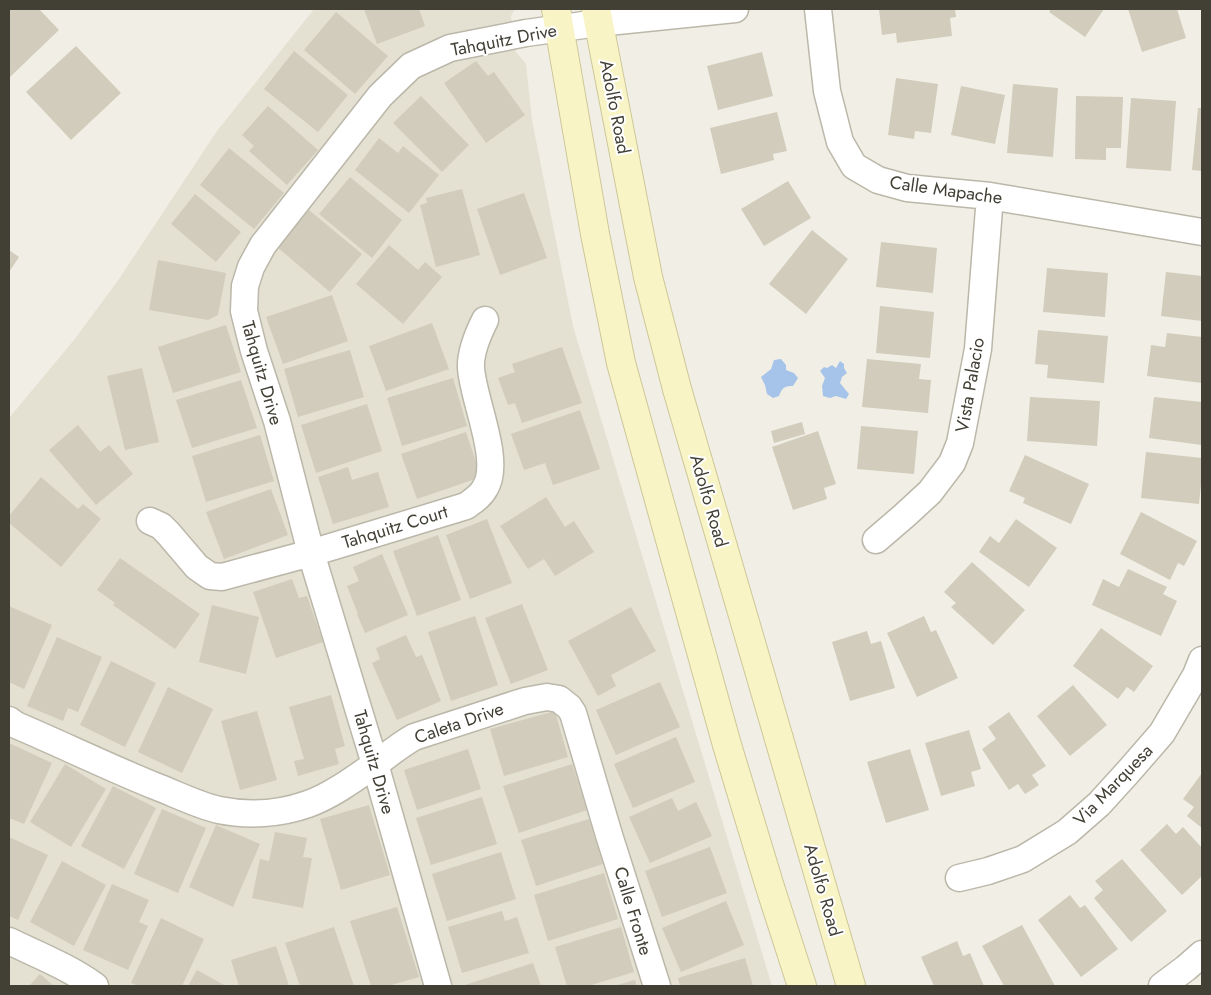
<svg xmlns="http://www.w3.org/2000/svg" width="1211" height="995" font-family="Jost,sans-serif">
  <rect width="100%" height="100%" fill="#f1efe5"/>
  <path fill="#e4e1d3" d="M314,9H515L511,16L516,52L526,64L532,120L573,326L772,986H9V418L74,340L119,279L217,131Z"/>
  <path fill="#a6c4e9" d="M781,359L786,365V370L794,373L798,378L793,386C784,386 782,388 779,396L773,398L767,394L765,385L761,377L771,369L774,360Z
    M840,361L844,364V368L847,373L842,377L840,383L849,394L846,399L836,396L830,398L823,396L822,386L825,378L820,371L824,367L827,368L832,365L836,368Z"/>
  <path fill="#d1ccbb" d="M9,9H39L59,30L10,77L9,76Z
    M364,9H419L425,26L377,44Z
    M879,9H955L956,17L950,18L952,36L897,43L896,33L882,35Z
    M1051,9H1104L1085,37L1049,12Z
    M1128,9H1177L1186,38L1142,52Z
    M336,12L388,56L355,94L304,50Z
    M76,46L121,93L71,140L26,92Z
    M294,51L348,95L318,132L264,89Z
    M762,52L773,96L718,110L707,66Z
    M476,61L488,76L494,72L525,115L486,143L444,83Z
    M896,78L938,84L931,133L915,131L914,139L888,135Z
    M1013,84L1058,88L1053,157L1007,153Z
    M961,86L1005,95L995,144L951,135Z
    M421,96L469,145L442,172L393,123Z
    M1076,96L1123,97L1121,148H1106V160L1075,159Z
    M1131,98L1176,101L1171,171L1126,168Z
    M268,106L318,150L287,185L249,151L254,146L242,135Z
    M1198,108H1202V171L1192,170Z
    M777,112L787,151L773,154L774,160L721,174L710,128Z
    M379,138L398,153L403,146L439,175L409,213L355,170Z
    M229,148L284,193L254,229L200,185Z
    M350,177L402,220L372,258L319,214Z
    M788,181L811,218L764,246L741,209Z
    M462,189L480,255L436,267L420,205L427,203L426,198Z
    M524,193L547,258L500,275L477,209Z
    M195,194L241,232L216,262L171,224Z
    M309,210L362,254L330,292L277,247Z
    M812,230L848,259L806,314L769,284Z
    M881,242L937,248L933,293L876,287Z
    M389,245L418,270L425,262L442,277L403,324L356,284Z
    M9,250L19,257L9,272Z
    M158,260L226,273L218,315L208,320L149,310Z
    M1047,268L1108,273L1105,317L1043,312Z
    M1166,272L1202,276V321L1161,316Z
    M332,295L348,341L283,364L266,317Z
    M880,306L934,312L930,358L876,353Z
    M432,323L449,369L386,391L369,346Z
    M226,325L241,372L173,393L158,347Z
    M1038,330L1108,336L1104,383L1047,378L1048,365L1035,364Z
    M1167,333L1202,337V383L1147,376L1151,345L1165,347Z
    M562,347L582,403L522,423L515,403L508,405L498,378L515,372L512,364Z
    M350,350L364,397L298,417L284,369Z
    M867,359L921,364L919,379L931,380L928,413L862,407Z
    M142,368L159,442L125,450L107,376Z
    M453,378L467,426L402,446L387,398Z
    M241,380L257,428L192,448L176,400Z
    M1030,397L1100,401L1097,446L1027,441Z
    M1154,397L1202,402V445L1149,438Z
    M367,404L382,451L316,473L301,425Z
    M580,410L600,469L553,485L545,463L524,470L511,434Z
    M802,422L805,434L774,443L771,431Z
    M78,425L100,452L109,445L133,474L96,505L49,450Z
    M861,426L918,431L914,474L857,469Z
    M818,431L836,484L824,488L827,499L793,510L772,447Z
    M466,432L481,477L417,499L401,454Z
    M260,435L274,481L206,502L192,456Z
    M1146,452L1202,458V475L1199,504L1141,498Z
    M1025,455L1089,484L1071,524L1023,503L1025,498L1009,491Z
    M348,467L352,480L378,472L389,507L333,524L318,477Z
    M41,477L78,509L83,504L101,519L61,567L9,523V516Z
    M271,489L288,535L224,559L206,512Z
    M546,497L565,527L574,521L594,552L555,576L544,559L528,569L500,526Z
    M1141,512L1197,541L1184,566L1178,563L1170,580L1120,554Z
    M487,519L512,583L470,599L446,535Z
    M1016,519L1057,548L1029,587L979,552L990,536L999,543Z
    M438,535L461,600L417,616L393,551Z
    M382,554L408,615L365,633L357,614H358L347,586L359,581L353,567Z
    M120,558L200,614L175,649L113,605L115,603L97,590Z
    M972,562L1025,610L993,645L951,607L956,603L944,592Z
    M1128,569L1167,587L1163,594L1177,601L1161,636L1092,605L1103,579L1119,587Z
    M292,579L299,598L307,596L323,642L276,658L253,592Z
    M522,604L548,670L511,684L485,618Z
    M212,605L259,617L246,674L199,662Z
    M9,606L52,625L24,689L9,682Z
    M631,607L656,651L611,675L616,686L598,696L568,641Z
    M475,616L498,685L451,701L428,632Z
    M924,616L931,632L936,630L958,678L917,697L887,633Z
    M1101,628L1153,666L1134,692L1127,687L1118,699L1073,666Z
    M867,631L871,644L881,641L895,688L850,701L832,642Z
    M406,635L416,657L422,655L441,701L397,720L372,663L380,659L376,648Z
    M57,637L102,657L78,712L68,708L63,721L27,706Z
    M111,661L156,683L125,747L80,725Z
    M660,682L680,727L616,755L596,710Z
    M1073,685L1107,725L1070,756L1037,716Z
    M168,687L213,709L182,773L138,752Z
    M331,695L345,746L335,749L339,764L298,776L294,761L304,759L289,707Z
    M257,711L277,780L240,790L221,721Z
    M555,711L568,757L504,776L490,729Z
    M1009,712L1046,766L1032,775L1039,785L1025,794L1018,784L1009,790L982,749L996,739L988,727Z
    M969,730L981,769L971,772L975,786L941,796L925,743Z
    M676,737L695,782L633,808L614,764Z
    M9,743L52,763L24,824L9,818Z
    M468,749L481,789L417,810L404,770Z
    M910,749L929,810L886,823L867,762Z
    M65,764L106,789L71,847L30,822Z
    M572,764L587,810L519,833L503,786Z
    M1202,773V828L1187,816L1194,807L1183,799Z
    M113,786L156,808L124,869L81,846Z
    M482,797L497,844L431,865L416,818Z
    M672,798L678,811L696,802L712,836L650,863L629,817Z
    M369,805L390,875L341,890L320,819Z
    M162,809L206,828L178,893L134,874Z
    M589,819L603,864L536,886L521,840Z
    M1167,824L1176,834L1183,827L1202,848V876L1182,895L1140,850Z
    M216,825L260,844L233,907L189,887Z
    M275,832L307,838L303,857L312,858L303,908L252,898L260,859L269,861Z
    M9,837L48,855L18,920L9,916Z
    M710,847L727,893L662,917L645,871Z
    M501,852L516,899L447,921L432,874Z
    M1122,859L1167,911L1131,942L1094,898L1103,890L1095,881Z
    M62,861L106,885L74,946L30,922Z
    M604,873L618,919L548,941L534,895Z
    M112,884L149,900L139,922L148,926L128,970L83,950Z
    M1070,895L1080,908L1085,905L1118,949L1081,977L1038,920Z
    M726,901L744,945L681,972L662,928Z
    M397,907L419,977L388,986H371L350,921Z
    M502,911L505,921L517,917L529,953L462,973L448,927Z
    M161,918L204,939L182,986H139L131,983Z
    M1022,925L1055,986H1004L982,946Z
    M334,927L354,986H300L285,943Z
    M621,927L634,972L588,986H567L555,947Z
    M957,941L963,956L970,953L984,986H934L921,957Z
    M276,946L289,986H239L231,960Z
    M745,958L753,986H680L678,978Z
    M533,963L541,986H462Z
    M197,970L226,986H188Z
    M40,974L54,986H29Z
    M635,980L637,986H614Z"/>
  <g fill="none" stroke-linecap="round" stroke-linejoin="round">
    <g stroke="#bbb7a9" stroke-width="29">
      <path id="street" d="M818,9L827,91L840,142L854,166L878,180L907,188L990,196L1202,232
        M150,521L161,526L168,533L197,567L210,576L222,577L311,553L466,506C473,501 481,496 485,488C502,461 473,400 471,368C470,352 478,334 485,320
        M876,540L904,516L930,492L952,463L960,443L978,349L990,196
        M9,720L16,725C63,745 108,767 155,786C176,794 197,805 219,810C248,816 280,814 308,804C331,796 357,777 377,763C389,754 400,745 414,737L525,701L547,697L559,699L569,707L573,713L609,835L657,986
        M959,878L988,871L1023,859L1067,832L1099,804L1129,771L1162,733L1196,675L1202,660
        M9,941C38,955 69,967 95,986
        M438,986L375,764L311,553L277,421L254,351L244,311L245,286L251,267L263,245L380,96L411,66L450,48L526,33L598,23L735,9
        M1162,986L1186,968L1202,954"/>
    </g>
    <g stroke="#cdc698" stroke-width="30">
      <path id="secondary" d="M556,9L595,234L621,363L727,745L770,887L802,986
        M596,9L648,277L677,389L851,986"/>
    </g>
    <use href="#street" stroke="#fff" stroke-width="26"/>
    <use href="#secondary" stroke="#f9f4c6" stroke-width="28"/>
  </g>
  <g text-anchor="middle" dominant-baseline="central" stroke-width="4" stroke-linejoin="round" paint-order="stroke">
    <g font-size="18" fill="#423f35" stroke="#fff">
      <text transform="translate(504 40) rotate(-11)">Tahquitz Drive</text>
      <text transform="translate(615 107) rotate(79)">Adolfo Road</text>
      <text transform="translate(946 190) rotate(8)">Calle Mapache</text>
      <text transform="translate(262 373) rotate(74)">Tahquitz Drive</text>
      <text transform="translate(970 385) rotate(-80)">Vista Palacio</text>
      <text transform="translate(709 501) rotate(74)">Adolfo Road</text>
      <text transform="translate(395 527) rotate(-17)">Tahquitz Court</text>
      <text transform="translate(459 723) rotate(-19)">Caleta Drive</text>
      <text transform="translate(374 762) rotate(74)">Tahquitz Drive</text>
      <text transform="translate(1113 785) rotate(-46)">Via Marquesa</text>
      <text transform="translate(823 890) rotate(74)">Adolfo Road</text>
      <text transform="translate(633 911) rotate(73)">Calle Fronte</text>
    </g>
  </g>
  <rect width="1211" height="995" fill="none" stroke="#423f35" stroke-width="20"/>
</svg>
